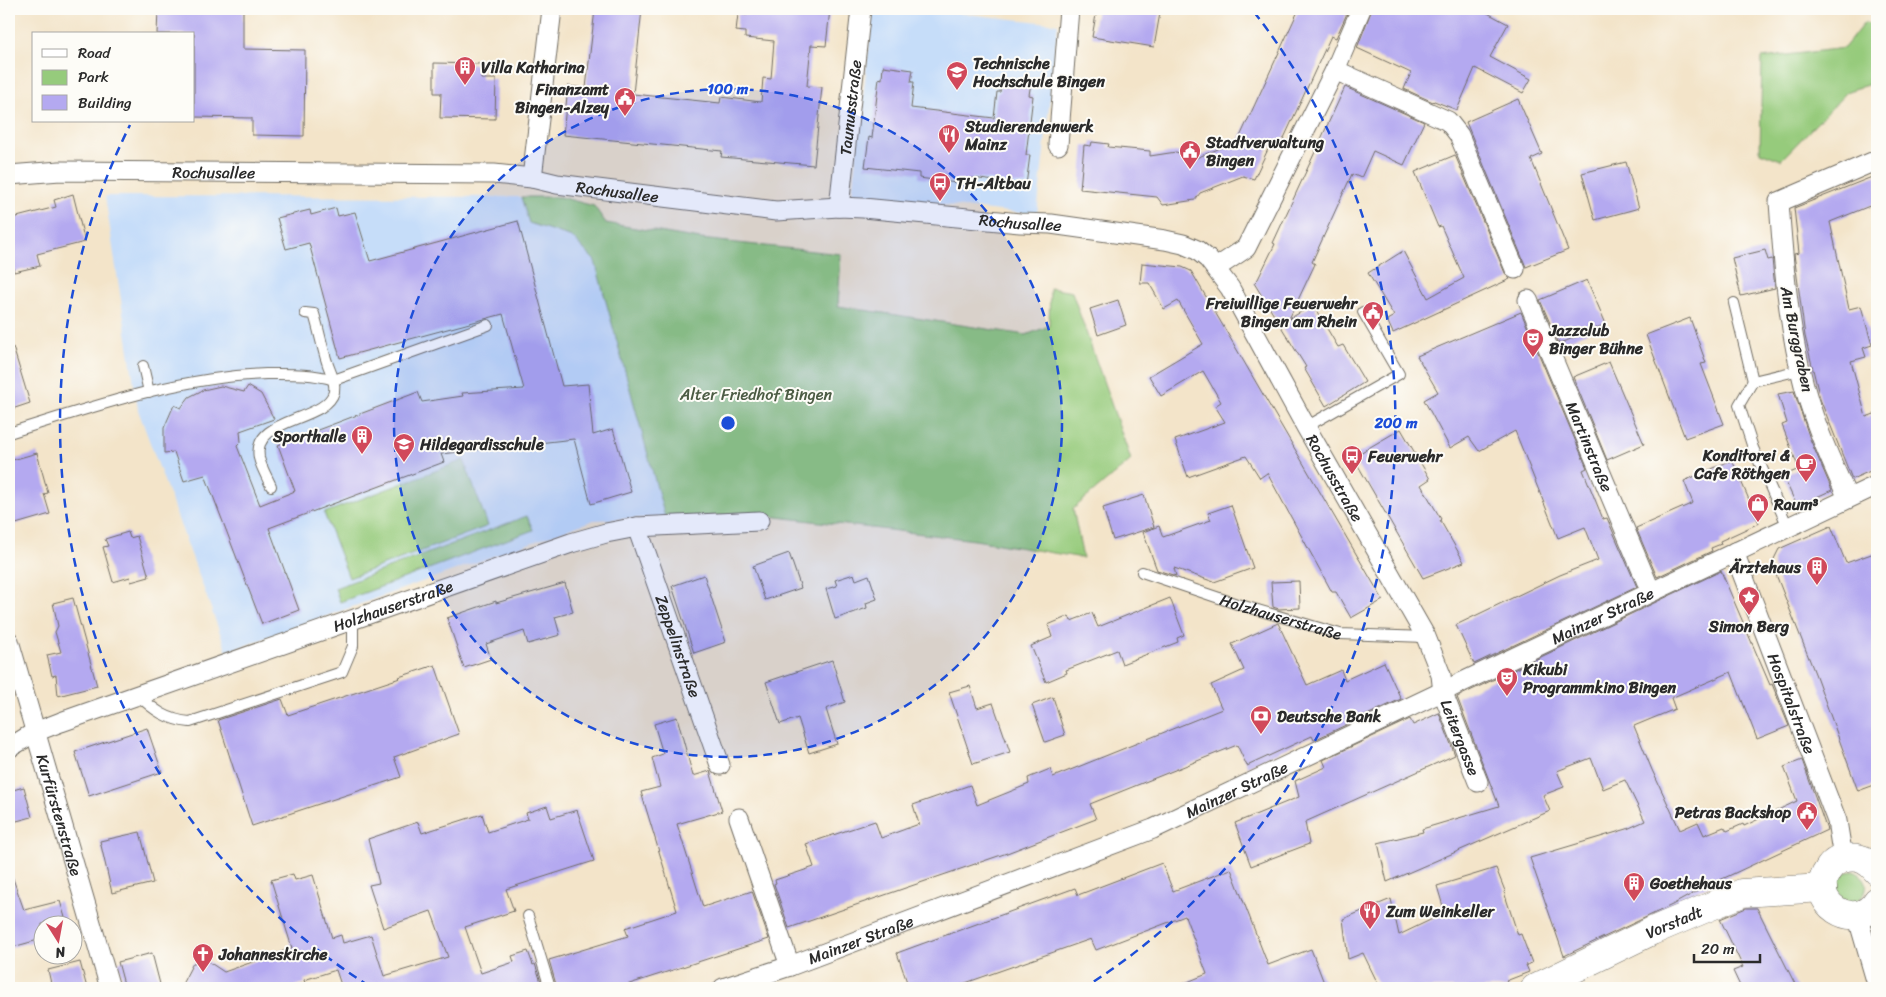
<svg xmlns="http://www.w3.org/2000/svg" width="1886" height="997" font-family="Sriracha,sans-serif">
  <rect width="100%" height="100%" fill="#fdfcf7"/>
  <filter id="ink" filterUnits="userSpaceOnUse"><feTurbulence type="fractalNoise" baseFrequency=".02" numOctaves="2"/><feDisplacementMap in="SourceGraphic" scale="10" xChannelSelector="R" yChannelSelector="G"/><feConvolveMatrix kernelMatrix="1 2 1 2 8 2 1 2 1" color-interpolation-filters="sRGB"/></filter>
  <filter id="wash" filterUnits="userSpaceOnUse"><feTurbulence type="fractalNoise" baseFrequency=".0096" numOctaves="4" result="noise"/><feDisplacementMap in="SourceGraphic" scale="20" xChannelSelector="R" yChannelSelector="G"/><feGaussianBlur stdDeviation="1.12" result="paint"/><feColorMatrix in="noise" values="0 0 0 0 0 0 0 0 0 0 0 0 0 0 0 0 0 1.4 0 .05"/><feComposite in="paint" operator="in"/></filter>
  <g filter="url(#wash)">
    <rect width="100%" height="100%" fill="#f3e4c9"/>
    <path fill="#c6ddf9" d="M873,9H922L1058,24L1037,215L852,195Z
      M105,196L521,197L529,223L573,237L595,261L665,517L594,520L227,652L138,410Z"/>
    <path fill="#96cb7c" stroke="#607b54" d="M1864,23L1876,25L1877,32V82L1848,91L1781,160L1760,152L1762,58L1844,48Z
      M521,197H560L594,206L606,223L700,239L841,254L838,306L1026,335L1049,326L1050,288L1072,292L1131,460L1073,509L1083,558L975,540L760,515L665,517L595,261L572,237L529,223Z
      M464,460L488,526L349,578L324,513Z
      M527,516L533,530L340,602L335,588Z
      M1853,871C1873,878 1869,896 1852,904L1837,898L1835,881L1842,873Z"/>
    <g id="blocks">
      <path fill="#b4a9f0" d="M158,9H243V49L305,50L304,136L252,135V118L194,117V34H157Z
        M595,9H642L633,94L720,103L721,97L761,102L763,78L771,79L774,41L745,38V32L736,31L738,14L747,15L748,9H830L826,46L811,45L807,86L822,87L814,165L721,157L722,151L563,135L568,86L586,88Z
        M1097,9H1136L1160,13L1154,47L1092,37Z
        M1299,9H1349L1336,38L1331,36L1279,149L1270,145L1254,179L1243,176L1200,193L1195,200L1163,205L1157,197L1080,189L1084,145L1091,146L1092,142L1109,144L1108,147L1150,151V156L1176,152L1185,155L1194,151L1196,158L1238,141Z
        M1372,9H1480L1508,24L1490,57L1531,79L1523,93L1475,68L1457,110L1434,101L1433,102L1404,89L1411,73L1357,48Z
        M434,63L481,64V79H496L495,119L440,118L441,93H434Z
        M883,66L913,70L911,82H914L911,108L994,118L997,92H1000L1002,80L1031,83L1029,95L1033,96L1026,155H1030L1026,185L972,178V185L919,178V173L865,167L869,137L872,138L879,78L882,79Z
        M1345,87L1424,122L1404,165L1373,151L1361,178L1352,174L1312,262L1315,264L1289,319L1313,305L1338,347L1343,345L1365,382L1326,406L1304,368L1306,367L1254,283L1258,279L1275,244L1273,243Z
        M1518,99L1542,154L1531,159L1568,250L1526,267L1466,122Z
        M1455,155L1505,273L1510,279L1393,333L1387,320L1394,316L1368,273L1403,251L1428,298L1464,278L1441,226L1438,227L1415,172Z
        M1626,162L1639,208L1595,220L1582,173Z
        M1877,175V203L1830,222L1849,309L1861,306L1872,345L1863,348L1866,357L1851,361L1866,417L1877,413V468L1852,479L1820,399L1805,336L1794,254L1799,253L1794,208Z
        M73,194L85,242L37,254L40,266L14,272L9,251V219L56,207L54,200Z
        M336,208L338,216L355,212L370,261L518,221L562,386L588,384L593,435L613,429L631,492L591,504L574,439L441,454L444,462L269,528L299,610L262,624L205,475L184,481L174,452L164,453V428L174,405L181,408L189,397L203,390L221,386L244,392L248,386L261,394L274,419L240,431L241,442L237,446L260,505L295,491L278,445L418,392L422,402L463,396L462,393L524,389L503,314L340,358L309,243L286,249L277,218L310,210L311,215Z
        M1765,250L1768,260L1772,259L1775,288L1741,296L1732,258Z
        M1142,263L1182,267L1191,271L1383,600L1351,618L1336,592H1332L1267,473L1260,478L1246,456L1188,477L1175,440L1225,422L1215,406L1221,402L1203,371L1161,396L1149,376L1203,344L1178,301L1164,309L1149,283H1140Z
        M1587,280L1606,324L1559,344L1540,300Z
        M1118,300L1126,325L1098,335L1090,309Z
        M1521,312L1587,468L1583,470L1603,519L1607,518L1637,587L1474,664L1456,625L1560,575L1598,560L1585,527L1558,538L1515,431L1479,451L1469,437L1450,448L1424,400L1438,392L1417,356Z
        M1690,318L1706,363L1701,364L1724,424L1685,438L1646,335Z
        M13,347L30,403L9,410V348Z
        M1609,362L1644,444L1607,460L1573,377Z
        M1794,391L1810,439L1832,490L1797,506L1783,476L1799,469L1782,425L1787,423L1778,394Z
        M1401,429L1430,479L1421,485L1441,519L1440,520L1464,562L1423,578L1353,457Z
        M37,453L48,493L44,494L50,514L9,526V461Z
        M1732,460L1759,523L1720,541L1721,544L1711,548L1712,551L1657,577L1636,528L1693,503L1684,481Z
        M1144,495L1154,527L1113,540L1103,508Z
        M1231,505L1253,568L1214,582L1174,568L1176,576L1157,570L1143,532L1159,526L1163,537L1211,520L1208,513Z
        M1831,526L1846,563L1877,552V784L1858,791L1816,676L1775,572L1774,566V559L1779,549Z
        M128,532L130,538L137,536L149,577L131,582L130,577L113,582L103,547L108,546L105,539Z
        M789,553L801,588L765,600L753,566Z
        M1721,571L1770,685L1772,684L1789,726L1757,739L1731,672L1671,698L1675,709L1634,726L1652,770L1680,830L1698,822L1704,835L1724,827L1727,831L1743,824L1744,826L1797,801L1784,767L1802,760L1827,830L1705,887L1672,905L1564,956L1530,858L1627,829L1645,821L1625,780L1603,789L1591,758L1557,771L1564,787L1543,795L1550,811L1387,882L1378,843L1423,832L1422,829L1499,806L1457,697Z
        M854,574L856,580L869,575L877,599L866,603L867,608L835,619L826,589L837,586L835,580Z
        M704,575L726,642L694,653L672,586Z
        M1299,581L1300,608L1279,609L1273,607L1271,582Z
        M565,583L573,612L555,617L560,635L528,644L524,631L486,644L491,659L464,668L447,618L496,601V603Z
        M73,598L97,686L58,696L56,675L52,676L47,655L61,652L55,632L58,626L53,603Z
        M1170,598L1184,635L1177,638L1178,642L1122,664L1117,650L1066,670L1067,673L1046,682L1031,646L1052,637L1048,625L1069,616L1071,621L1092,613L1098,627Z
        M1278,623L1307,685L1341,670L1345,680L1384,662L1401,699L1314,740L1312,736L1247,766L1237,745L1090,804L1096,819L1007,853L789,928L774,884L776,883L775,880L814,867L806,844L875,821L881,838L919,824L913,805L970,785L977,805L1029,784L1028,778L1050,769L1053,777L1222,709L1211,685L1244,670L1232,644Z
        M832,660L845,702L826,709L837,744L809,753L798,718L780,724L766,682Z
        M435,665L459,734L394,757L401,777L252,826L218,720L282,699L288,715L400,678L399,677Z
        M970,686L977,708L993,703L1010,752L973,764L949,692Z
        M1053,697L1065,735L1045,742L1032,705Z
        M1439,713L1455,755L1305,822L1309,844L1251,866L1235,823L1299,797L1295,781L1326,767L1323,760L1410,719L1413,725Z
        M677,717L693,776L710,771L722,811L677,824L703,907L752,891L769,939L617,988H557L549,960L628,936L625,928L677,911L641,792L660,787L652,758L663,754L654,724Z
        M147,728L162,772L89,796L75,752Z
        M24,787L32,817L9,823V791Z
        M547,806L551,818L577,810L594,861L506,889L514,911L465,927L481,973L514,962L512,956L528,951L533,965L535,964L543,988H342L336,970L304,980L305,983L289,988H180L193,963L206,960L224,972L292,948L271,880L293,874L295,880L313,875L332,938L341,935L343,943L371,935L384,976L448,957L431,911L383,928L369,885L379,883L368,839L418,822L422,833L482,814L488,832L528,819L526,813Z
        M140,832L153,883L112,893L100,841Z
        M1162,863L1173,891L1231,869L1268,965L1311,949L1326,988H1176L1175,987L1207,974L1185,916L1096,950L1091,939L951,988H909L897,953L1075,888L1078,895Z
        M1496,868L1505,891L1504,892L1518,935L1521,934L1532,963L1526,965L1529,972L1506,981L1509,988H1380L1363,953L1348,959L1343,919L1391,899L1399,935L1445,913L1437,886Z
        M9,873H11L24,910L60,901L67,924H42V939L9,948Z
        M1746,908H1757L1797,988H1741L1733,971L1743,967L1720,919Z
        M152,953L161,988H125L118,962Z
        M80,962L87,988H52L48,970Z"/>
    </g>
  </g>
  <g filter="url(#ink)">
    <use href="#blocks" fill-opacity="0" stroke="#716c62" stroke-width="1"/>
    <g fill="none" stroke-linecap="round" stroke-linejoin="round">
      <g stroke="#716c62" stroke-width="12">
        <g id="service">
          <path d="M1734,303L1753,381"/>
          <path d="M143,366L149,392"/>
          <path d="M1306,427L1399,374L1363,312"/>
          <path d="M9,433C93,407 177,377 266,374C289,374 311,373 334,380L488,325"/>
          <path d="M271,486C267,477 261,467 259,458C251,417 326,422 334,392C336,381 330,372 327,362C322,347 319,330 314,314L305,313"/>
          <path d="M1788,527L1753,448L1739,405L1753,381L1800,370"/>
          <path id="s1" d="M1142,572L1237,604L1340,634L1426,637"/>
          <path d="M138,695C154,710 167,720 190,722L342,672L353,646V620"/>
          <path d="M528,916L550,988"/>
        </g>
      </g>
      <g stroke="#716c62" stroke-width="21">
        <g id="minor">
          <path d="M1335,70L1448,121L1459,135L1515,269"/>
          <path d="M1058,145L1069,9"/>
          <path id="s2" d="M9,175L60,171L494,174L532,178L557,184L776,211L839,207L863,208L1020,223L1051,224L1165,240L1183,244L1197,250L1208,259L1230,288L1306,427L1426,637L1441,675L1443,693L1478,782"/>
          <path d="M532,178L552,9"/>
          <path id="s3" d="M839,207L861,9"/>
          <path d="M1216,268L1246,248L1335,70L1361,9"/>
          <path id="s4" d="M1528,300L1651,592"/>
          <path d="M1848,498C1829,457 1810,414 1800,369C1787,314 1783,258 1779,202L1877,160"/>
          <path id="s5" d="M637,527L720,765"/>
          <path id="s6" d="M1734,552L1837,821L1843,858"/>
          <path id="s7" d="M9,641L110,988"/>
          <path id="s8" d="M9,748L35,732L61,722L571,543L606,533L637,527L759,521"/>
          <path d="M739,818L790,966"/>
          <path d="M1857,915L1877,984"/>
          <path id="s9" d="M723,988L790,966L1153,829L1877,485"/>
        </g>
      </g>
      <g stroke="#716c62" stroke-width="29">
        <g id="secondary">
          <path d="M1877,871C1869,861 1860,856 1847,858C1839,859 1832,863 1828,870C1806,901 1855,935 1877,901"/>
          <path id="s10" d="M1535,988L1652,931L1742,893L1823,888"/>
        </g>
      </g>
      <use href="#service" stroke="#fff" stroke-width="10"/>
      <use href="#minor" stroke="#fff" stroke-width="19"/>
      <use href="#secondary" stroke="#fff" stroke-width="28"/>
    </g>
  </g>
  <circle cx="728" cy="423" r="334" fill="#1d4ed8" fill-opacity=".12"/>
  <g fill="none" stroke="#1d4ed8" stroke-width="2.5" stroke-dasharray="9 6">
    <circle cx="728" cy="423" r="334"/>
    <path d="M369 986A668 668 0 0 1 130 125M1254 12A668 668 0 0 1 1087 986"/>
  </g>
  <defs>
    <g id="building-pin" transform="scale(1.125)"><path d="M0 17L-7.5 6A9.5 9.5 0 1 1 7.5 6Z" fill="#d1495b" stroke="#fdfcf7"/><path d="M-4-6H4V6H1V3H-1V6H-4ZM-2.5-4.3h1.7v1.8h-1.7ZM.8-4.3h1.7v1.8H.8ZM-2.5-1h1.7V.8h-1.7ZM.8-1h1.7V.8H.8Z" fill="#fff"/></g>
    <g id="university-pin" transform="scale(1.125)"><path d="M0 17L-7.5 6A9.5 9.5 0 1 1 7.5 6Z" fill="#d1495b" stroke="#fdfcf7"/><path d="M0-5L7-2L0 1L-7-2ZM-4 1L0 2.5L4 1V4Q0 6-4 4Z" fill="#fff"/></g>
    <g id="civic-pin" transform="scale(1.125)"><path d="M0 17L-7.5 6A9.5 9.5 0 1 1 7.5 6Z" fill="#d1495b" stroke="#fdfcf7"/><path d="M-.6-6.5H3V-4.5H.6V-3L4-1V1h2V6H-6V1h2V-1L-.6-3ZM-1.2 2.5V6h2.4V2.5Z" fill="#fff"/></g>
    <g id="restaurant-pin" transform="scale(1.125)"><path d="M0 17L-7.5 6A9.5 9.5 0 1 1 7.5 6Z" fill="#d1495b" stroke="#fdfcf7"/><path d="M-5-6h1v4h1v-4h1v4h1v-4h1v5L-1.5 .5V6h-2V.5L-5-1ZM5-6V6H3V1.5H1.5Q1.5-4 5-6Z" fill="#fff"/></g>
    <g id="bus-pin" transform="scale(1.125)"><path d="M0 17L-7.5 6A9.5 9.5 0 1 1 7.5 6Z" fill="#d1495b" stroke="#fdfcf7"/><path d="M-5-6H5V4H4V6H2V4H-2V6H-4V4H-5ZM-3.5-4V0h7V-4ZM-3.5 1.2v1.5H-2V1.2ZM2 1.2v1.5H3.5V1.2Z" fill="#fff"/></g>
    <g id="theatre-pin" transform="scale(1.125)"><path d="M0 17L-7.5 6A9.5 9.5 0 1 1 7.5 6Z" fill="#d1495b" stroke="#fdfcf7"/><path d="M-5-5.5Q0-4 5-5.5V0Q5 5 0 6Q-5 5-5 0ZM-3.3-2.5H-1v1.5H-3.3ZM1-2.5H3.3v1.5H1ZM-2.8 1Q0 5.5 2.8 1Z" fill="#fff"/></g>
    <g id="school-pin" transform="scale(1.125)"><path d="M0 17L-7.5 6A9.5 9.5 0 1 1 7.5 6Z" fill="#d1495b" stroke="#fdfcf7"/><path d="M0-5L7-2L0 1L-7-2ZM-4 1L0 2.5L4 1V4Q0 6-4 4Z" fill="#fff"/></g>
    <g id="cafe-pin" transform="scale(1.125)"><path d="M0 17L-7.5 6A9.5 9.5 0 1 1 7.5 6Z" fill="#d1495b" stroke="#fdfcf7"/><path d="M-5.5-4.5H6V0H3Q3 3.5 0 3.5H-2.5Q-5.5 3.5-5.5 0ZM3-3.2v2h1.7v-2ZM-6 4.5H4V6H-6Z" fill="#fff"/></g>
    <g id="shop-pin" transform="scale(1.125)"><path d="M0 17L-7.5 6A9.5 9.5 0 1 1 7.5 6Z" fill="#d1495b" stroke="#fdfcf7"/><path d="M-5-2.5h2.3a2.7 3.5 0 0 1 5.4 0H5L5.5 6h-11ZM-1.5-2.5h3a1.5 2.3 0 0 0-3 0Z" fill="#fff"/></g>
    <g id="sight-pin" transform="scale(1.125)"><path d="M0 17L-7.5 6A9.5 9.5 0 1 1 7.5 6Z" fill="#d1495b" stroke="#fdfcf7"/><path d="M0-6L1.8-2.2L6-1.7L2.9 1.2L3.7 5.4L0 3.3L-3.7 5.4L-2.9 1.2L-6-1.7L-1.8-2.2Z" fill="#fff"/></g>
    <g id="bank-pin" transform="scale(1.125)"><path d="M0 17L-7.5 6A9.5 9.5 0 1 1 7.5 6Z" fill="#d1495b" stroke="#fdfcf7"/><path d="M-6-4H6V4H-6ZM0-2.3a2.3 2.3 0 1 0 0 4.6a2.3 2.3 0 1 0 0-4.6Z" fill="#fff"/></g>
    <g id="church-pin" transform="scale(1.125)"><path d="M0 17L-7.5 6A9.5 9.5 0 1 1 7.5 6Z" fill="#d1495b" stroke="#fdfcf7"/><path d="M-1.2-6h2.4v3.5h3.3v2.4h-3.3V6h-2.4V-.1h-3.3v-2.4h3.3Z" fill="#fff"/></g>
  </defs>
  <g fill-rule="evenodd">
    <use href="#building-pin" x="465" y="67"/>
    <use href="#university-pin" x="957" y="72"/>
    <use href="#civic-pin" x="625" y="98"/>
    <use href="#restaurant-pin" x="949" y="135"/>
    <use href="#civic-pin" x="1190" y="151"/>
    <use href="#bus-pin" x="940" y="183"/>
    <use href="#civic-pin" x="1373" y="312"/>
    <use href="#theatre-pin" x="1533" y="339"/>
    <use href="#building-pin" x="362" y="436"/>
    <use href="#school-pin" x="404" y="444"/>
    <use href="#bus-pin" x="1352" y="456"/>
    <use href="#cafe-pin" x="1806" y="464"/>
    <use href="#shop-pin" x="1758" y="504"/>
    <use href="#building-pin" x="1817" y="567"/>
    <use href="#sight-pin" x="1749" y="597"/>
    <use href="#theatre-pin" x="1507" y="678"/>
    <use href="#bank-pin" x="1261" y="716"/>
    <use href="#civic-pin" x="1807" y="812"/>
    <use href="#building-pin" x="1634" y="883"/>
    <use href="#restaurant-pin" x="1370" y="911"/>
    <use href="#church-pin" x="203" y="954"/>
  </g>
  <g text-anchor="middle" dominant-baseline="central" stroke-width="4" stroke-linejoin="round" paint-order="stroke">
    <g font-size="16" font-weight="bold" fill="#2b2b2b" stroke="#fdfcf7" text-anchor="start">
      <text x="973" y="63">Technische<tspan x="973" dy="18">Hochschule Bingen</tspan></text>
      <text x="481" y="67">Villa Katharina</text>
      <text x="609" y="89" text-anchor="end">Finanzamt<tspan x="609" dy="18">Bingen-Alzey</tspan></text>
      <text x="965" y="126">Studierendenwerk<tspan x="965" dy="18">Mainz</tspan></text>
      <text x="1206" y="142">Stadtverwaltung<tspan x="1206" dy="18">Bingen</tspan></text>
      <text x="956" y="183">TH-Altbau</text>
      <text x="1357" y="303" text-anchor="end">Freiwillige Feuerwehr<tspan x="1357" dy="18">Bingen am Rhein</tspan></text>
      <text x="1549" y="330">Jazzclub<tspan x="1549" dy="18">Binger Bühne</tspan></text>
      <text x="346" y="436" text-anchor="end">Sporthalle</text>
      <text x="420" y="444">Hildegardisschule</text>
      <text x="1790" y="455" text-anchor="end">Konditorei &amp;<tspan x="1790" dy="18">Cafe Röthgen</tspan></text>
      <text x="1368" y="456">Feuerwehr</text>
      <text x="1774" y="504">Raum³</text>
      <text x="1801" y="567" text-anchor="end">Ärztehaus</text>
      <text x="1749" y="626" text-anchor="middle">Simon Berg</text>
      <text x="1523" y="669">Kikubi<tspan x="1523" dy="18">Programmkino Bingen</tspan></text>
      <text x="1277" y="716">Deutsche Bank</text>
      <text x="1791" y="812" text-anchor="end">Petras Backshop</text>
      <text x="1650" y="883">Goethehaus</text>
      <text x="1386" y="911">Zum Weinkeller</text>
      <text x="219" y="954">Johanneskirche</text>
    </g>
    <g font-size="16" fill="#2b2b2b" stroke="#fdfcf7">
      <text stroke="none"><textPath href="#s3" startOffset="100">Taunusstraße</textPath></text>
      <text stroke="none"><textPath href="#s2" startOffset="205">Rochusallee</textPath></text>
      <text stroke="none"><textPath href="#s2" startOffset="610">Rochusallee</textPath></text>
      <text stroke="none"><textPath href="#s2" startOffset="1015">Rochusallee</textPath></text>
      <text transform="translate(1797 339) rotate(78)">Am Burggraben</text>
      <text stroke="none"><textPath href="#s4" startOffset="159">Martinstraße</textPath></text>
      <text stroke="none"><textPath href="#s2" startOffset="1462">Rochusstraße</textPath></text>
      <text stroke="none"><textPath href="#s8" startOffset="410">Holzhauserstraße</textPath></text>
      <text stroke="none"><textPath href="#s1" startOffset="146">Holzhauserstraße</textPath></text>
      <text stroke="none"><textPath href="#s9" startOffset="956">Mainzer Straße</textPath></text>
      <text stroke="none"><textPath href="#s5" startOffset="126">Zeppelinstraße</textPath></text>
      <text stroke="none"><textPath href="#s6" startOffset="162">Hospitalstraße</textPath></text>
      <text stroke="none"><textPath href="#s2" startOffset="1752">Leitergasse</textPath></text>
      <text stroke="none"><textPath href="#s9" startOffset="551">Mainzer Straße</textPath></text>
      <text stroke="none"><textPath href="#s7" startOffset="181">Kurfürstenstraße</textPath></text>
      <text stroke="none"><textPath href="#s10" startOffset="154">Vorstadt</textPath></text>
      <text stroke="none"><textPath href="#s9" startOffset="146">Mainzer Straße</textPath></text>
    </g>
    <g font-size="16" fill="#4b5b43" stroke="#fdfcf7">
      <text x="756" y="394">Alter Friedhof Bingen</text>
    </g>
  </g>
  <circle cx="728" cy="423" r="8" fill="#1d4ed8" stroke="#fdfcf7" stroke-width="2.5"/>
  <g font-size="15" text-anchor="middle" font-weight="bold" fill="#1d4ed8" stroke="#fdfcf7" stroke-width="4" stroke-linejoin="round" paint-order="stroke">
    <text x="728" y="94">100 m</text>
    <text x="1396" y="428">200 m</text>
  </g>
  <rect width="1886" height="997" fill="none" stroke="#fdfcf7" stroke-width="30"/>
  <rect x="32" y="32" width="162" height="90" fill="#fdfcf7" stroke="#a9a8a5"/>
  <rect x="42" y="49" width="25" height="8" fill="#ffffff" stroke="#a9a8a5"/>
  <text x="78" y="58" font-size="15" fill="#2b2b2b">Road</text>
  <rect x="42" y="70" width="25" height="15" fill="#96cb7c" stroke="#a9a8a5"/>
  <text x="78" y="82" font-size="15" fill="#2b2b2b">Park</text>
  <rect x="42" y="95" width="25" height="15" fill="#b4a9f0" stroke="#a9a8a5"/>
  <text x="78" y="108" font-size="15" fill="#2b2b2b">Building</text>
  <g transform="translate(58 940) rotate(169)"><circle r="24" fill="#fdfcf7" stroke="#a9a8a5"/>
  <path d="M0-4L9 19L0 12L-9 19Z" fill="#d1495b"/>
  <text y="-8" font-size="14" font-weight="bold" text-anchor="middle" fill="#2b2b2b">N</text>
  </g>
  <path d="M1694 954v8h66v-8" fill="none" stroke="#2b2b2b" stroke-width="2.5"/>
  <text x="1701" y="954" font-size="15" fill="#2b2b2b" stroke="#fdfcf7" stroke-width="4" paint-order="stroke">20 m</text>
</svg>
